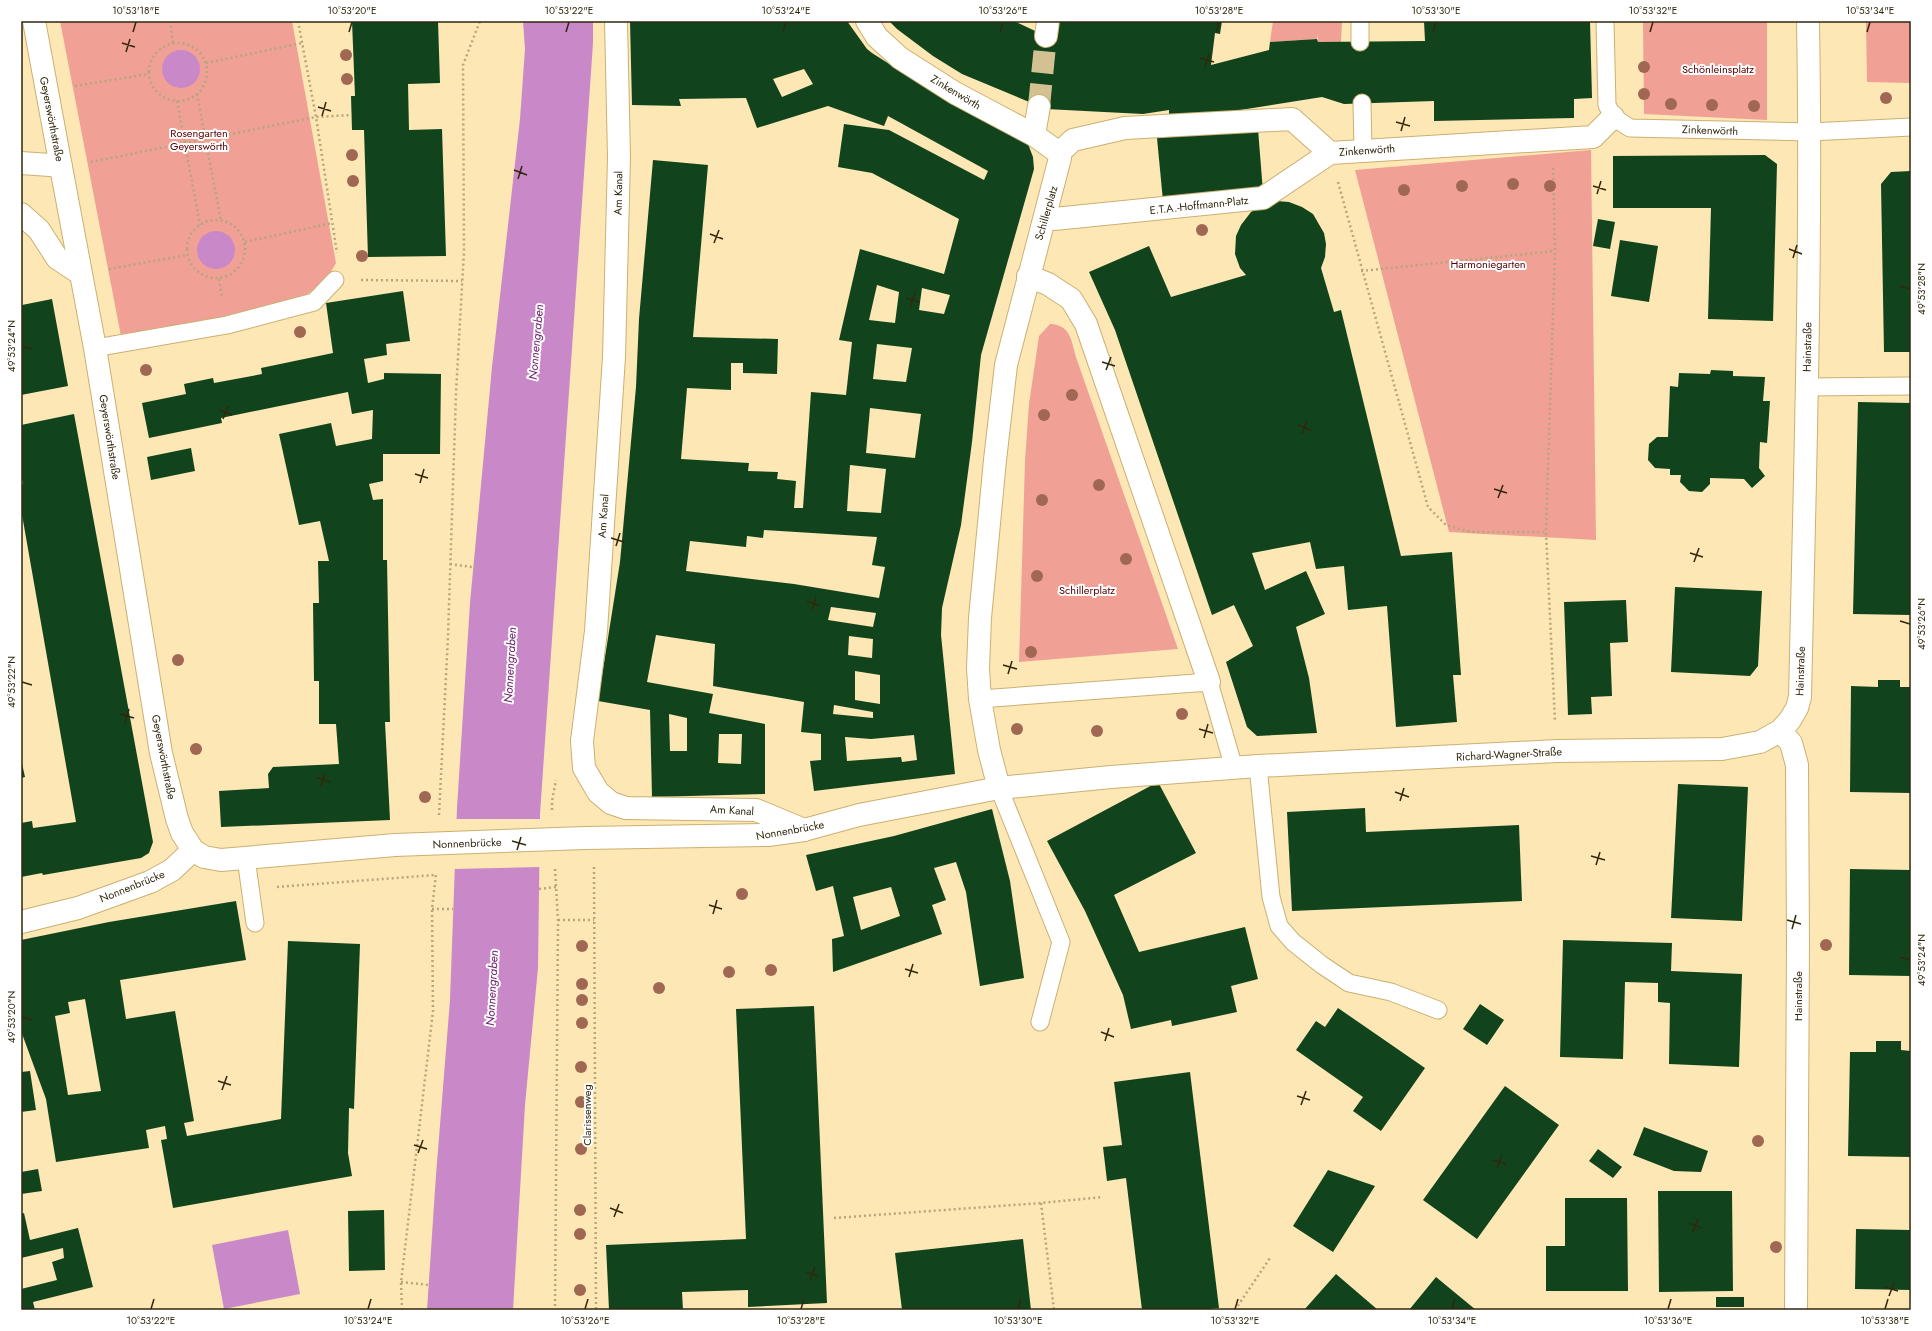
<svg xmlns="http://www.w3.org/2000/svg" width="1932" height="1331" font-family="Jost,sans-serif">
  <rect width="100%" height="100%" fill="#fce7b5"/>
  <path fill="#f0a095" d="M60,21H292L336,263C325,284 308,295 288,305L121,336Z
    M1273,21H1342L1341,42H1318V34L1317,39L1270,42Z
    M1643,21H1767V120L1644,114Z
    M1866,21H1911V83L1867,82Z
    M1591,150L1596,540L1449,532L1355,170Z
    M1050,324C1072,325 1071,342 1077,360L1178,649L1019,662L1025,461L1029,404L1039,336Z"/>
  <path fill="#c989c8" d="M523,21H593V43L540,814L538,968L525,1105L513,1310H427L436,1175L450,1000L457,808L470,603L492,367L520,119L525,49Z
    M162 69a19 19 0 1 1 38 0a19 19 0 1 1-38 0Z
    M197 250a19 19 0 1 1 38 0a19 19 0 1 1-38 0Z
    M288,1230L300,1294L224,1309L212,1245Z"/>
  <path fill="#fce7b5" d="M455,819H542L541,867L453,869Z"/>
  <path fill="#11441c" fill-rule="evenodd" d="M352,21H438L440,83L408,84L409,130L442,129L446,256L368,257L364,130H352L351,96H355Z
    M630,21H847L867,49L872,53L905,74L1028,144L1033,157L1034,169L981,355L972,442L961,525L942,608L941,635L955,774L814,791L810,761L821,760V734L801,732L804,702L713,686L715,644L656,635L647,682L713,694L709,713L765,724V794L652,797L650,710L598,701L620,562L636,387L639,319L653,160L708,165L693,337L778,339L777,374L743,373V363H731V390L687,388L681,459L749,463L748,471L778,472L777,479L796,481L794,508H803L811,392L846,395L852,342L839,340L860,249L944,274L959,219L872,173L838,167L844,124L889,130L984,180L988,171L888,116L884,126L828,106L757,128L746,98L679,99L681,106L632,105ZM804,69L813,84L782,97L773,79ZM877,285L899,292L895,323L869,320ZM922,288L950,295L944,314L919,310ZM877,344L912,348L906,382L873,379ZM870,408L921,414L915,458L866,453ZM850,465L886,469L881,513L847,511ZM764,530L877,537L872,565L885,567L879,598L794,584L686,571L690,541L746,547L747,536L763,538ZM831,607L876,613L873,627L828,620ZM849,636L873,639L872,658L848,655ZM855,671L880,675V704L855,700ZM834,705L873,712V718L833,714ZM669,714L687,718V751H670ZM719,734H742L741,764L718,763ZM914,735L917,760L902,762L901,757L847,761L845,737L871,739Z
    M889,21H1014L1046,36L1056,21H1222L1220,34L1215,33L1211,65L1269,50L1270,42L1317,39L1318,42L1425,41L1424,21H1590L1592,98L1574,99V118L1434,121V101L1344,104L1322,97L1202,116L1169,117V110L1143,114L1046,109L962,74L933,56L897,29Z
    M1258,129L1263,192L1163,201L1157,138Z
    M1765,155L1777,164L1773,321L1708,319L1711,208H1613V156Z
    M1911,171V352H1884L1881,184L1891,172Z
    M1276,201L1289,202L1302,207L1313,214L1324,233L1326,244L1325,257L1321,268L1334,312L1341,310L1401,556L1452,552L1461,675H1453L1457,722L1396,727L1387,606L1348,610L1344,566L1316,569L1310,542L1252,553L1265,590L1306,571L1325,614L1296,627L1309,678L1317,733L1257,736L1247,727L1226,662L1253,646L1234,605L1212,615L1115,330L1089,272L1149,246L1171,297L1246,275L1240,268L1235,254L1236,236L1241,225L1251,212L1262,205Z
    M1598,219L1615,222L1610,249L1593,246Z
    M1620,240L1658,246L1649,302L1611,296Z
    M403,291L410,341L386,344L387,355L364,359L368,383L384,379V373L441,374L440,454H383V481L369,484L373,500L383,499V560H387L390,722H385L390,820L221,827L219,791L269,788L268,774L273,767L339,764L336,724H319V681H314L313,603H319L318,561H329L320,521L299,525L279,434L331,423L336,446L372,439L373,410L352,414L348,392L221,418L222,423L149,438L142,403L186,394L184,384L213,378L214,383L262,374L261,368L333,353L326,303Z
    M52,299L68,386L21,395V302L22,305Z
    M1711,370L1733,371V376L1765,377L1763,401H1770L1767,443L1760,442L1759,468L1765,476L1752,488L1744,479L1710,478V484L1702,492L1689,491L1680,482L1681,475H1670V469L1655,468L1648,460L1649,444L1657,437H1668L1670,386L1678,387L1679,373L1710,374Z
    M1858,402L1911,403V615L1853,614Z
    M74,414L153,842L149,853L141,858L43,875L42,873L21,877V823L32,821L33,828L76,822L21,509V484H23L21,473V425Z
    M191,448L195,471L151,480L147,457Z
    M1675,587L1762,591L1758,666L1750,676L1671,672Z
    M1626,600L1628,642L1610,643L1612,696L1591,697L1592,714L1568,715L1564,602Z
    M1878,680H1900V687H1911V793L1850,792L1851,686L1878,687Z
    M21,759L25,777L21,778Z
    M1158,782L1196,853L1114,895L1139,952L1245,927L1258,979L1231,986L1237,1012L1172,1026L1171,1020L1131,1029L1123,995L1085,911L1047,841Z
    M1678,784L1748,787L1742,921L1671,918Z
    M1365,808L1366,832L1519,825L1522,901L1292,911L1287,812Z
    M992,809L1010,881L1024,978L980,986L966,892L956,862L934,868L946,900L932,905L942,934L833,972L832,939L844,936L833,886L816,891L806,855L894,836ZM891,887L900,916L861,930L853,897Z
    M1850,869L1911,870V976L1849,975Z
    M236,901L246,960L120,980L126,1019L175,1011L194,1121L184,1123L187,1136L281,1119L288,941L360,944L354,1109L349,1108L348,1153L352,1176L173,1208L161,1140L167,1139L165,1126L146,1130L149,1148L56,1162L46,1099L21,1031V940L109,922ZM85,999L101,1091L68,1095L55,1016L70,1013L68,1002Z
    M1563,940L1672,943L1671,971L1742,974L1739,1067L1669,1064L1670,1003L1658,1002V983L1625,982L1623,1059L1560,1057Z
    M1480,1004L1504,1020L1487,1045L1463,1029Z
    M814,1006L827,1303L748,1307V1290L682,1292L683,1310H609L606,1245L746,1239L736,1009Z
    M1338,1008L1425,1068L1381,1131L1353,1111L1363,1097L1296,1050L1316,1021L1325,1027Z
    M1876,1041H1901V1050L1911,1051V1157L1848,1156L1850,1052H1876Z
    M30,1071L36,1110L21,1112V1072Z
    M1190,1072L1219,1308L1200,1310H1142L1126,1178L1107,1181L1103,1147L1122,1145L1114,1082Z
    M1505,1086L1559,1125L1477,1239L1423,1200Z
    M1644,1127L1708,1151L1701,1172L1674,1171L1633,1155Z
    M1598,1149L1622,1167L1613,1178L1589,1161Z
    M38,1169L42,1191L21,1194V1172Z
    M1328,1170L1375,1186L1333,1252L1293,1226Z
    M1658,1191H1732L1733,1291L1659,1292Z
    M1565,1198H1627L1628,1291H1546V1246H1565Z
    M384,1210L385,1270L349,1271L348,1211Z
    M24,1213L30,1240L78,1228L93,1287L33,1302L35,1310H21V1289L57,1280L52,1262L64,1258L63,1248L21,1258V1214Z
    M1856,1229L1911,1230V1290L1855,1289Z
    M1023,1239L1031,1310H902L895,1253Z
    M1336,1274L1378,1310H1304Z
    M1436,1277L1476,1310H1409Z
    M1716,1297H1744V1307H1716Z"/>
  <g fill="none" stroke-linecap="round" stroke-linejoin="round">
    <path stroke="#d3c193" stroke-width="22" stroke-dasharray="22 11" stroke-linecap="butt" d="M1039,106L1046,36"/>
    <g stroke="#cbb072" stroke-width="19">
      <path id="lane" d="M1360,21V42
        M1605,21L1607,105L1613,117L1630,128L1810,132L1911,127
        M1362,103L1363,151
        M95,348L227,325L314,302L335,280
        M1807,387L1911,386
        M980,699L1209,682L1234,768
        M1258,766L1271,897L1279,926L1293,942L1322,965L1349,983L1391,992L1438,1010
        M999,788L1061,942L1040,1022
        M246,858L255,923"/>
    </g>
    <g stroke="#cbb072" stroke-width="24">
      <path id="street" d="M34,21L61,167
        M616,21L619,157L614,357L596,631L582,741L584,768L598,792L611,803L626,808L756,810L804,830
        M867,21L877,37L900,58L955,93L1034,135L1059,153L1060,158L1006,365L995,460L980,618L978,668L980,699L989,750L999,788
        M1046,36L1048,21
        M1034,135L1039,106
        M1059,153L1073,140L1125,128L1292,119L1330,153L1593,137L1613,117
        M1054,219L1263,198L1330,153
        M1028,276L1048,284L1071,299L1086,324L1209,682
        M1780,731L1791,743L1797,765L1798,942L1796,1310
        M21,922L78,908L150,882L172,870L193,850"/>
    </g>
    <g stroke="#cbb072" stroke-width="24">
      <path id="secondary" d="M21,163L50,165L61,167L95,348L161,753L177,819L182,833L193,850L204,857L221,860L395,845
        M21,214L39,230L57,258L81,274
        M585,838L768,835L804,830L859,815L999,788L1111,777L1258,766L1557,751L1722,749L1760,742L1780,731L1790,720L1797,708L1800,697C1805,472 1812,246 1808,21"/>
    </g>
    <path stroke="#b7a67c" stroke-width="2.5" stroke-dasharray="2 3" stroke-linecap="butt" d="M170,21L173,43
      M298,21L316,117L337,253
      M149 72a29 29 0 1 1 58 0a29 29 0 1 1-58 0Z
      M206,63L302,43
      M75,86L149,74
      M197,94L221,221
      M177,101L200,225
      M91,162L316,117L352,115
      M1553,168L1555,251L1546,532L1555,722
      M1338,182L1428,507L1446,525L1471,532H1546
      M187 249a29 29 0 1 1 58 0a29 29 0 1 1-58 0Z
      M245,242L332,223
      M109,269L187,255
      M1361,271L1555,251
      M219,279L222,298
      M361,280L462,281
      M450,564L479,568
      M552,810V801L556,780
      M439,815L448,636L456,393L464,251L463,65L480,21
      M594,867L596,1310
      M555,869L558,920L555,1310
      M277,887L435,875
      M539,889L556,887
      M432,909H453
      M558,920H594
      M1041,1203L1054,1310
      M834,1218L1041,1203L1103,1197
      M401,1282L429,1285
      M402,1310L401,1282L433,1011L432,909L436,874
      M1235,1310L1270,1258"/>
    <use href="#lane" stroke="#fff" stroke-width="17"/>
    <use href="#street" stroke="#fff" stroke-width="22"/>
    <use href="#secondary" stroke="#fff" stroke-width="22"/>
    <g stroke="#cbb072" stroke-width="24" stroke-linecap="butt">
      <path id="secondary-bridge" d="M395,845L585,838"/>
    </g>
    <use href="#secondary-bridge" stroke="#fff" stroke-width="22"/>
  </g>
  <g fill="#a06853">
    <circle cx="346" cy="55" r="6"/>
    <circle cx="1644" cy="67" r="6"/>
    <circle cx="347" cy="79" r="6"/>
    <circle cx="1644" cy="94" r="6"/>
    <circle cx="1886" cy="98" r="6"/>
    <circle cx="1671" cy="104" r="6"/>
    <circle cx="1712" cy="105" r="6"/>
    <circle cx="1754" cy="106" r="6"/>
    <circle cx="352" cy="155" r="6"/>
    <circle cx="353" cy="181" r="6"/>
    <circle cx="1513" cy="184" r="6"/>
    <circle cx="1462" cy="186" r="6"/>
    <circle cx="1550" cy="186" r="6"/>
    <circle cx="1404" cy="190" r="6"/>
    <circle cx="1202" cy="230" r="6"/>
    <circle cx="362" cy="256" r="6"/>
    <circle cx="300" cy="332" r="6"/>
    <circle cx="146" cy="370" r="6"/>
    <circle cx="1072" cy="395" r="6"/>
    <circle cx="1044" cy="415" r="6"/>
    <circle cx="1099" cy="485" r="6"/>
    <circle cx="1042" cy="500" r="6"/>
    <circle cx="1126" cy="559" r="6"/>
    <circle cx="1037" cy="576" r="6"/>
    <circle cx="1031" cy="652" r="6"/>
    <circle cx="178" cy="660" r="6"/>
    <circle cx="1182" cy="714" r="6"/>
    <circle cx="1017" cy="729" r="6"/>
    <circle cx="1097" cy="731" r="6"/>
    <circle cx="196" cy="749" r="6"/>
    <circle cx="425" cy="797" r="6"/>
    <circle cx="742" cy="894" r="6"/>
    <circle cx="1826" cy="945" r="6"/>
    <circle cx="582" cy="946" r="6"/>
    <circle cx="771" cy="970" r="6"/>
    <circle cx="729" cy="972" r="6"/>
    <circle cx="582" cy="984" r="6"/>
    <circle cx="659" cy="988" r="6"/>
    <circle cx="582" cy="1000" r="6"/>
    <circle cx="582" cy="1023" r="6"/>
    <circle cx="581" cy="1067" r="6"/>
    <circle cx="581" cy="1102" r="6"/>
    <circle cx="1758" cy="1141" r="6"/>
    <circle cx="581" cy="1149" r="6"/>
    <circle cx="580" cy="1210" r="6"/>
    <circle cx="580" cy="1234" r="6"/>
    <circle cx="1776" cy="1247" r="6"/>
    <circle cx="580" cy="1290" r="6"/>
  </g>
  <path fill="none" stroke="#31270d" stroke-width="1.5" d="M133,32L136,22M349,32L352,22M566,32L569,22M783,32L786,22M1000,32L1003,22M1216,32L1219,22M1433,32L1436,22M1650,32L1653,22M1867,32L1870,22M122,43L135,47M126,52L130,39M1200,58L1214,62M1205,67L1209,54M318,107L331,111M322,116L326,102M1396,122L1410,126M1401,131L1405,117M514,170L527,175M518,179L522,166M1593,186L1606,190M1597,194L1601,181M710,234L723,239M714,243L719,230M1789,249L1802,254M1793,258L1797,245M1900,286L1910,289M906,298L919,302M910,307L915,293M22,346L32,349M1102,362L1115,366M1106,370L1111,357M219,410L232,415M223,419L228,406M1298,425L1311,430M1302,434L1307,421M415,474L428,478M420,483L424,469M1494,489L1507,493M1498,498L1503,485M611,538L624,542M616,546L620,533M1690,553L1703,557M1694,562L1699,548M807,601L820,606M812,610L816,597M1900,621L1910,624M1003,665L1017,669M1008,674L1012,661M22,682L32,685M120,714L134,718M125,723L129,709M1199,729L1213,733M1204,738L1208,724M316,777L330,782M321,786L325,773M1395,792L1409,797M1400,801L1404,788M512,841L526,845M517,850L521,837M1591,856L1605,860M1596,865L1600,852M709,905L722,909M713,914L717,900M1787,920L1801,924M1792,929L1796,915M1900,957L1910,960M905,969L918,973M909,977L913,964M22,1017L32,1020M1101,1032L1114,1037M1105,1041L1109,1028M218,1081L231,1085M222,1090L227,1076M1297,1096L1310,1100M1301,1105L1306,1091M414,1145L427,1149M418,1153L423,1140M1493,1160L1506,1164M1497,1168L1502,1155M610,1208L623,1213M614,1217L619,1204M1689,1223L1702,1228M1693,1232L1698,1219M806,1272L819,1276M810,1281L815,1267M1885,1287L1898,1291M1889,1296L1894,1283M151,1309L154,1299M368,1309L371,1299M585,1309L588,1299M801,1309L804,1299M1018,1309L1021,1299M1235,1309L1238,1299M1452,1309L1455,1299M1668,1309L1671,1299M1885,1309L1888,1299"/>
  <g text-anchor="middle" dominant-baseline="central" stroke-width="4" stroke-linejoin="round" paint-order="stroke">
    <g font-size="11" fill="#550002" stroke="#fff">
      <text x="1718" y="69">Schönleinsplatz</text>
      <text x="199" y="133">Rosengarten<tspan x="199" dy="13">Geyerswörth</tspan></text>
      <text x="1488" y="264">Harmoniegarten</text>
      <text x="1087" y="590">Schillerplatz</text>
    </g>
    <g font-size="11" fill="#31270d" stroke="#fff">
      <text transform="translate(956 92) rotate(31)">Zinkenwörth</text>
      <text transform="translate(52 119) rotate(79)">Geyerswörthstraße</text>
      <text transform="translate(1710 130) rotate(2)">Zinkenwörth</text>
      <text transform="translate(1367 150) rotate(-4)">Zinkenwörth</text>
      <text transform="translate(618 193) rotate(-89)">Am Kanal</text>
      <text transform="translate(1199 205) rotate(-6)">E.T.A.-Hoffmann-Platz</text>
      <text transform="translate(1046 213) rotate(-74)">Schillerplatz</text>
      <text transform="translate(1807 347) rotate(-89)">Hainstraße</text>
      <text transform="translate(110 437) rotate(81)">Geyerswörthstraße</text>
      <text transform="translate(603 516) rotate(-86)">Am Kanal</text>
      <text transform="translate(1800 671) rotate(-88)">Hainstraße</text>
      <text transform="translate(1509 754) rotate(-3)">Richard-Wagner-Straße</text>
      <text transform="translate(164 757) rotate(79)">Geyerswörthstraße</text>
      <text transform="translate(732 810) rotate(3)">Am Kanal</text>
      <text transform="translate(790 830) rotate(-10)">Nonnenbrücke</text>
      <text transform="translate(467 843) rotate(-2)">Nonnenbrücke</text>
      <text transform="translate(132 886) rotate(-22)">Nonnenbrücke</text>
      <text transform="translate(1798 996) rotate(-90)">Hainstraße</text>
      <text transform="translate(587 1115) rotate(-90)">Clarissenweg</text>
    </g>
    <g font-size="12" font-style="italic" fill="#6d206d" stroke="#fff">
      <text transform="translate(536 342) rotate(-85)">Nonnengraben</text>
      <text transform="translate(510 665) rotate(-87)">Nonnengraben</text>
      <text transform="translate(492 988) rotate(-87)">Nonnengraben</text>
    </g>
  </g>
  <rect width="1932" height="1331" fill="none" stroke="#ffffff" stroke-width="44"/>
  <rect x="22" y="22" width="1888" height="1287" fill="none" stroke="#31270d" stroke-width="1.5"/>
  <g font-size="10" text-anchor="middle" fill="#31270d">
    <text x="136" y="14">10°53'18"E</text>
    <text x="352" y="14">10°53'20"E</text>
    <text x="569" y="14">10°53'22"E</text>
    <text x="786" y="14">10°53'24"E</text>
    <text x="1003" y="14">10°53'26"E</text>
    <text x="1219" y="14">10°53'28"E</text>
    <text x="1436" y="14">10°53'30"E</text>
    <text x="1653" y="14">10°53'32"E</text>
    <text x="1870" y="14">10°53'34"E</text>
    <text transform="translate(1921 289) rotate(-90)" y="4">49°53'28"N</text>
    <text transform="translate(11 346) rotate(-90)" y="4">49°53'24"N</text>
    <text transform="translate(1921 624) rotate(-90)" y="4">49°53'26"N</text>
    <text transform="translate(11 682) rotate(-90)" y="4">49°53'22"N</text>
    <text transform="translate(1921 960) rotate(-90)" y="4">49°53'24"N</text>
    <text transform="translate(11 1017) rotate(-90)" y="4">49°53'20"N</text>
    <text x="151" y="1324">10°53'22"E</text>
    <text x="368" y="1324">10°53'24"E</text>
    <text x="585" y="1324">10°53'26"E</text>
    <text x="801" y="1324">10°53'28"E</text>
    <text x="1018" y="1324">10°53'30"E</text>
    <text x="1235" y="1324">10°53'32"E</text>
    <text x="1452" y="1324">10°53'34"E</text>
    <text x="1668" y="1324">10°53'36"E</text>
    <text x="1885" y="1324">10°53'38"E</text>
  </g>
</svg>
